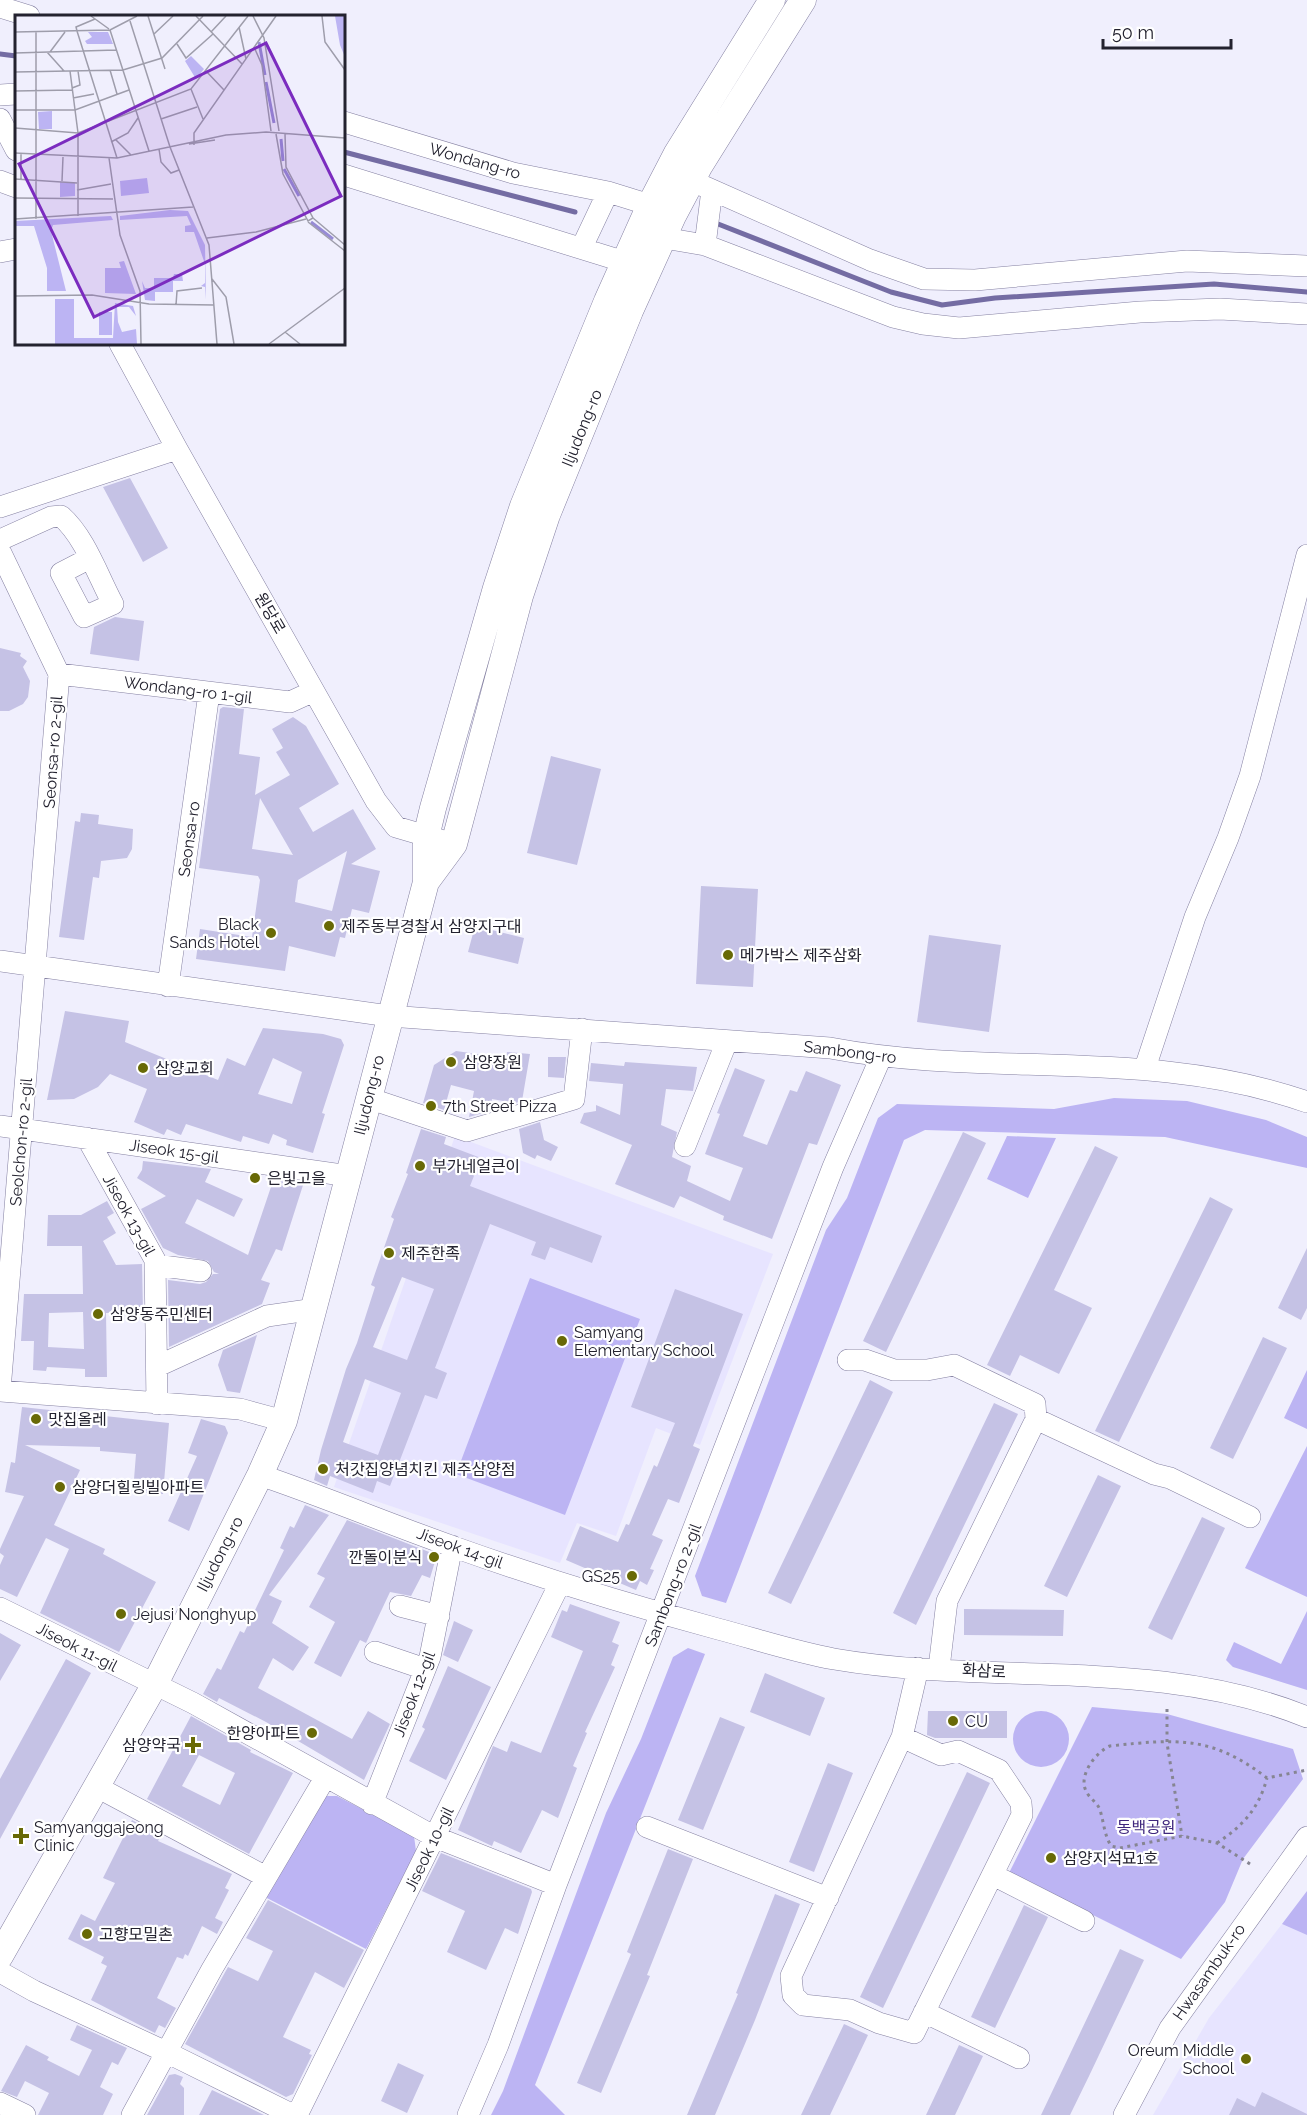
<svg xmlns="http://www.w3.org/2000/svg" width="1307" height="2115" font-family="Raleway,'Noto Sans KR',sans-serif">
  <rect width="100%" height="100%" fill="#f0effd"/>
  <path fill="#e7e4ff" d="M455,1136L773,1254L700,1445L656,1428L616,1536L577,1523L560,1563L334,1487Z
    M1282,1924L1307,1935V2115H1153L1209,2018Z"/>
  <path fill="#bcb4f3" d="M1114,1098L1187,1101L1266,1120L1307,1137V1168L1165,1137L925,1130L904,1140L726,1603L702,1596L695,1576L826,1230L847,1198L878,1118L897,1104L1054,1109Z
    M1007,1136L1056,1138L1028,1198L987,1179Z
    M530,1278L640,1319L565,1515L456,1474Z
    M1307,1370V1429L1284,1418Z
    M1307,1446V1597L1245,1568Z
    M1307,1611V1690L1233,1667L1226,1660L1234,1642L1281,1664Z
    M688,1648L705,1654L535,2085L565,2115H491L503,2091L606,1813L641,1739L673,1657Z
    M1092,1707L1167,1714L1293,1749L1303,1779L1243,1859L1225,1902L1181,1959L1009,1873Z
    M1013 1739a28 28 0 1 1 56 0a28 28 0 1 1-56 0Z
    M321,1796H337L414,1836L416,1851L366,1949L263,1896Z
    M1307,1891V1935L1282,1924Z"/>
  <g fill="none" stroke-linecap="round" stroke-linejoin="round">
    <path stroke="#746ca3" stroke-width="5" d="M0,54L16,56
      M344,152L575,212
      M713,222L891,292L942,305L995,298L1214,284L1307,292"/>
  </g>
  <path fill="#c5c2e5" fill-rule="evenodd" d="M130,478L168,548L143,562L103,487Z
    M115,617L144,621L139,661L90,654L94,627Z
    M0,648L21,653L20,656L27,661L23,667L30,681L28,697L23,704L9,711H0Z
    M223,707L244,709L239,754L260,757L255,795L290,775L276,752L283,748L272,729L293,717L306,726L339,784L299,808L313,832L353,809L376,849L351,864L380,871L369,913L352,909L345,938L340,937L335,957L289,946L285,971L196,959L200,929L252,937L260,880L258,876L199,868L220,709ZM260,798L293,855L252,849ZM347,851L332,911L295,902L298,880Z
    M551,756L601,769L577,865L527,853Z
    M81,813L99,815L98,824L133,829L132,849L127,858L101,861L99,878L93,877L84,940L59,937L75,821L80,822Z
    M701,886L758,889L753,987L696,984Z
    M475,926L524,938L518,964L468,952Z
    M929,935L1001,945L989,1032L917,1022Z
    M65,1011L129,1021L125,1042L218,1080L227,1058L245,1066L263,1028L323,1034L341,1039L344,1045L322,1113L325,1114L313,1153L286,1145L287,1140L273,1134L269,1144L243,1136L241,1142L186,1124L181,1135L167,1129L164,1135L134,1122L147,1089L110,1074L98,1087L74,1099L47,1100ZM273,1058L302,1072L292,1104L258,1094Z
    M456,1051L506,1058L507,1052L530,1054L522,1101L515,1103L492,1099L490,1111L469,1117L474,1091L451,1085L444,1110L423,1103L434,1065Z
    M548,1057H566L564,1078L548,1077Z
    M625,1062L697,1067L693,1091L666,1089L661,1125L677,1132L672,1157L691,1166L687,1181L730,1201L743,1168L705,1154L720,1114L717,1113L735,1068L765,1080L743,1136L767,1145L790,1090L797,1092L806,1071L841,1085L817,1145L809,1143L772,1239L723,1220L724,1216L680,1196L674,1208L615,1184L632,1145L580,1123L584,1113L596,1111V1105L620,1115L623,1084L589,1081L591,1063L624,1066Z
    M540,1122L544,1140L558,1147L551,1161L537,1155L535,1159L523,1153L519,1129Z
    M421,1129L446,1137L444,1144L481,1158L470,1186L602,1236L592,1263L550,1247L545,1260L531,1255L536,1242L490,1224L435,1368L447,1373L437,1399L425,1395L390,1486L377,1481L373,1493L330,1476L327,1486L314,1480L321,1450L346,1369L357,1343L375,1287L371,1285L394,1219L391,1217L408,1174L406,1173ZM402,1277L434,1289L407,1360L373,1347ZM365,1379L401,1393L378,1455L343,1442Z
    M963,1132L986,1143L886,1352L863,1341Z
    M1095,1146L1118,1157L1054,1290L1092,1308L1059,1374L1020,1355L1010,1376L987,1365Z
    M143,1161L211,1169L205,1182L243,1199L234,1217L197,1199L185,1223L248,1255L274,1178L304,1182L282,1251L276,1249L261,1280L270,1283L262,1304L169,1347L168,1280L200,1284L206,1282L213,1274H219L214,1272L208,1261L178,1255L163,1248L141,1209L166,1196L137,1178L142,1170Z
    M1210,1197L1233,1209L1119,1442L1095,1431Z
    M107,1201L114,1213L107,1217L116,1233L103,1241L116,1265L142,1264L143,1312L106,1313L107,1377H85V1369L47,1367L46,1371L33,1370L34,1341H21L24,1294H83L82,1246H47L48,1215H81ZM83,1312L84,1349L48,1347L49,1313Z
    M1307,1248V1308L1301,1320L1278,1308Z
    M675,1289L743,1314L693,1446L700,1449L688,1480L679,1503L668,1499L652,1535L663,1540L650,1569L654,1570L647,1585L640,1581L636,1590L566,1560L580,1526L618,1542L626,1524L629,1525L654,1465L657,1467L675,1423L631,1407Z
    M257,1335L240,1393L227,1391L218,1365L223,1350Z
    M1263,1337L1287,1348L1233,1459L1210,1448Z
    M870,1380L893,1392L791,1604L768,1593Z
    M994,1403L1018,1414L916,1625L893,1613Z
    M22,1407L169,1423L163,1494L133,1492L136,1454L100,1451V1447L25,1445L80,1470L54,1525L105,1549L103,1554L156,1582L119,1652L40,1613L69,1549L46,1538L17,1597L0,1589V1565L4,1556L0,1553V1549L24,1496L5,1492L11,1462L15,1463Z
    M201,1419L225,1426L228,1433L189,1531L168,1521L197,1456L188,1453Z
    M1098,1475L1121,1486L1067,1597L1044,1586Z
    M305,1505L329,1515L269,1595L282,1601L272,1623L309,1647L293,1671L273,1658L258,1688L352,1739L368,1711L390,1724L364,1780L266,1722L219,1698L217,1702L203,1694L217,1668L221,1670L240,1631L244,1633L284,1550L280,1548L290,1526L294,1528Z
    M1202,1517L1225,1528L1172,1640L1148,1628Z
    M347,1520L437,1555L430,1578L422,1575L411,1596L390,1592L366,1643L360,1640L341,1677L314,1663L335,1622L309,1607L325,1578L317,1574Z
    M570,1604L620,1622L612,1642L619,1645L611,1665L615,1667L585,1732L587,1733L573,1766L577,1768L558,1818L542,1810L521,1853L494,1841L492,1846L458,1830L493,1746L507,1752L511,1741L541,1753L583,1651L551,1637L562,1610L567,1612Z
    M964,1609L1064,1610L1063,1636L964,1635Z
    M454,1621L473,1630L458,1662L443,1655Z
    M0,1633L21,1645L0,1681Z
    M66,1659L91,1673L0,1839V1779Z
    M448,1666L491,1687L446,1780L409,1761L425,1729L422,1727Z
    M765,1673L825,1698L810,1736L750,1712Z
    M928,1711H1007V1738H935L927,1735Z
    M191,1716L251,1750L250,1752L293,1773L249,1854L147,1799ZM199,1755L235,1773L220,1805L182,1786Z
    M720,1717L745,1727L703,1830L678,1820Z
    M828,1763L853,1773L814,1872L789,1862Z
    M967,1772L990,1783L883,2008L860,1997Z
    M132,1820L161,1836L158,1841L232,1874L225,1888L229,1890L215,1918L223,1922L217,1934L202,1926L188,1956L185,1954L183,1959L177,1957L157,1998L176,2008L165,2028L159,2025L155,2033L91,2000L107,1966L101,1963L104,1957L68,1939L81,1914L95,1921L115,1883L103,1878Z
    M668,1849L693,1859L647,1975L650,1976L601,2093L577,2083L631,1954L627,1952Z
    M441,1853L531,1889L532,1892L518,1934L505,1928L486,1970L447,1952L465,1911L422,1891Z
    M775,1894L800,1904L755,2020L715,2115H687L738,1994L736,1993Z
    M268,1900L364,1950L344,1988L315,1972L283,2037L311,2050L309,2054L312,2055L293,2094L286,2097L185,2044L228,1967L258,1981L273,1951L246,1938Z
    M1024,1905L1048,1917L995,2028L971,2017Z
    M1120,1949L1144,1960L1090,2074L1070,2115H1041Z
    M844,2024L868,2035L830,2115H801Z
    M77,2025L127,2048L118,2065L112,2062L100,2087L113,2094L103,2115H38L49,2093L25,2081L17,2097L1,2091L26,2045L49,2057L47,2060L79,2076L92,2050L70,2040Z
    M959,2045L983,2056L955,2115H926Z
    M398,2063L424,2075L407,2113L381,2101Z
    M175,2074L183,2077L180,2084L184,2088V2115H147L169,2075Z
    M212,2090L248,2107L264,2115H199Z
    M1262,2092L1307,2114V2115H1229L1237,2098L1255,2107Z"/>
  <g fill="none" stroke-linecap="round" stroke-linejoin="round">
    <g stroke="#8581a2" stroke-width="22">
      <path id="minor" d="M0,7L29,16
        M0,95L16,94
        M0,119L16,150
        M344,122L513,173L608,192L650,205
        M344,175L625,262
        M0,181L16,187
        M692,181L870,260L924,279L975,280L1187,261L1307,266
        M664,238L705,245L893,317L923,324L959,328L1140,312L1220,309L1307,314
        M705,245L712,190
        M582,247L608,192
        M0,252L16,249
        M120,344L177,449L376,801L396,827L454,844
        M0,507L177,449
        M0,540L51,517L61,516C85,537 98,576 113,604L84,617L61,573L90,558
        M0,551L59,674L0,1390
        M59,674L290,702L314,691
        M0,961L389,1016L830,1048C988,1078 1152,1047 1307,1102
        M168,986L209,693
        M1145,1068L1195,917L1228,838L1250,776L1307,555
        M368,1098L467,1131L574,1099L582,1029
        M0,1126L349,1176
        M87,1138L155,1260L157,1404
        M685,1146L727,1041
        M155,1265L201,1271
        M848,1360H865L894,1370H927L954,1365L1035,1404L1036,1419L947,1601L939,1668
        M158,1366L267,1316L315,1309
        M0,1391L240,1409L284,1421
        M1036,1419L1154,1474L1170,1478L1250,1517
        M260,1475C325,1497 389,1524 454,1547C541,1578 629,1605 718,1629C756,1639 795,1652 834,1659C990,1686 1157,1656 1307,1717
        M400,1606L439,1616
        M0,1608L193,1703L435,1837L556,1885
        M375,1652L425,1669
        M902,1737L941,1755L958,1751L999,1770L1021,1803L1022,1815L914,2033L879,2023L850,2010L803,2005L793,1995L791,1976L902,1737L918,1668
        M97,1787L266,1877
        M372,1804L430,1657L452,1546
        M647,1827L828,1898
        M993,1875L1084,1921
        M0,1972L34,1991L166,2052L293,2115
        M924,2012L1019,2058
        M0,2103L25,2115
        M132,2115L212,1969L325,1778
        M297,2115L560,1583
        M468,2115L498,2045L556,1885L833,1167L881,1057
        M1124,2115L1170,2028L1307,1837"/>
    </g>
    <g stroke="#8581a2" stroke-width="27">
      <path id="major" d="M426,882L454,844L520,596L547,515L630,311L673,216L700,165L803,0
        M0,1956L155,1684L260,1475L284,1421L426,882V837L433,808L496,588L523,506L607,301L650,205L677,153L772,0"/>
    </g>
    <path stroke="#868592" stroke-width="3" stroke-dasharray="3 4.5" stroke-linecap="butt" d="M1167,1709V1743L1182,1836
      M1217,1843C1243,1826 1259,1808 1267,1778
      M1250,1864L1217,1843L1182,1836L1120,1848L1111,1846C1104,1834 1104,1823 1100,1810C1098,1803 1089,1798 1086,1791C1078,1775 1096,1752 1110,1746C1177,1739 1211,1735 1267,1778L1307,1770"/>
    <use href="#minor" stroke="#fff" stroke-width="21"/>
    <use href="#major" stroke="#fff" stroke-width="26"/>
  </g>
  <g fill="#686906" stroke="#fff" stroke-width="2">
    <circle cx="329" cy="926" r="6"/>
    <circle cx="271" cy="933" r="6"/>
    <circle cx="728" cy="955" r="6"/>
    <circle cx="451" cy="1062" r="6"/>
    <circle cx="143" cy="1068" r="6"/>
    <circle cx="431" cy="1106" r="6"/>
    <circle cx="420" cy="1166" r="6"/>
    <circle cx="255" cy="1178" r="6"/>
    <circle cx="389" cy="1253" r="6"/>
    <circle cx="98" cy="1314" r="6"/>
    <circle cx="562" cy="1341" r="6"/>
    <circle cx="36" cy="1419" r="6"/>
    <circle cx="323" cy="1469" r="6"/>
    <circle cx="60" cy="1487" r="6"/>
    <circle cx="434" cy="1557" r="6"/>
    <circle cx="632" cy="1576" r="6"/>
    <circle cx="121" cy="1614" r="6"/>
    <circle cx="953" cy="1721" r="6"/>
    <circle cx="312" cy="1733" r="6"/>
    <path d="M190 1736h6v6h6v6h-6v6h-6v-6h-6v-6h6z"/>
    <path d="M18 1827h6v6h6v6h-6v6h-6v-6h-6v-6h6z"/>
    <circle cx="1051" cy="1858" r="6"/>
    <circle cx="87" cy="1934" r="6"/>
    <circle cx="1246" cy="2059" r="6"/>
  </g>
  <g text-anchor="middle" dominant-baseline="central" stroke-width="4.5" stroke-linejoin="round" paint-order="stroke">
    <g font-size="16" fill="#23222f" stroke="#fff">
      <text transform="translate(475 161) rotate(16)">Wondang-ro</text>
      <text transform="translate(582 428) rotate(-68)">Iljudong-ro</text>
      <text transform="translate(270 613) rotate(60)">원당로</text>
      <text transform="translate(188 690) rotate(7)">Wondang-ro 1-gil</text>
      <text transform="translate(53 752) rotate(-86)">Seonsa-ro 2-gil</text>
      <text transform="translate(189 839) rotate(-82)">Seonsa-ro</text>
      <text transform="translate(850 1052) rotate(7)">Sambong-ro</text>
      <text transform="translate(369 1095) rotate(-76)">Iljudong-ro</text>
      <text transform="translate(21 1142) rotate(-85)">Seolchon-ro 2-gil</text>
      <text transform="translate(174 1151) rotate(8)">Jiseok 15-gil</text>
      <text transform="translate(129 1215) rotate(61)">Jiseok 13-gil</text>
      <text transform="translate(460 1548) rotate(20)">Jiseok 14-gil</text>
      <text transform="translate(220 1554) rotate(-63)">Iljudong-ro</text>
      <text transform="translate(673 1585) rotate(-69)">Sambong-ro 2-gil</text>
      <text transform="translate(77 1647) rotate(27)">Jiseok 11-gil</text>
      <text transform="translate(984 1671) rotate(3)">화삼로</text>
      <text transform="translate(414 1694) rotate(-69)">Jiseok 12-gil</text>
      <text transform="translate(429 1849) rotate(-64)">Jiseok 10-gil</text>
      <text transform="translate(1209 1972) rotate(-55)">Hwasambuk-ro</text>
    </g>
    <g font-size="16" fill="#23222f" stroke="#fff" text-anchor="start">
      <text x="259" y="924" text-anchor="end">Black<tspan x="259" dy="18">Sands Hotel</tspan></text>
      <text x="341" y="926">제주동부경찰서 삼양지구대</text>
      <text x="740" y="955">메가박스 제주삼화</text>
      <text x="463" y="1062">삼양장원</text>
      <text x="155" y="1068">삼양교회</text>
      <text x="443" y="1106">7th Street Pizza</text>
      <text x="432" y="1166">부가네얼큰이</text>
      <text x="267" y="1178">은빛고을</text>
      <text x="401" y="1253">제주한족</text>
      <text x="110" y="1314">삼양동주민센터</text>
      <text x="574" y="1332">Samyang<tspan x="574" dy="18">Elementary School</tspan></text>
      <text x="48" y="1419">맛집올레</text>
      <text x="335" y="1469">처갓집양념치킨 제주삼양점</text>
      <text x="72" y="1487">삼양더힐링빌아파트</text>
      <text x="422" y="1557" text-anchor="end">깐돌이분식</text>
      <text x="620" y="1576" text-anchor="end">GS25</text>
      <text x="133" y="1614">Jejusi Nonghyup</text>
      <text x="965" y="1721">CU</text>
      <text x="300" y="1733" text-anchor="end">한양아파트</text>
      <text x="181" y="1745" text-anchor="end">삼양약국</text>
      <text x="34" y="1827">Samyanggajeong<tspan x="34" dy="18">Clinic</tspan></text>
      <text x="1063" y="1858">삼양지석묘1호</text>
      <text x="99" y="1934">고향모밀촌</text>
      <text x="1234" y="2050" text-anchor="end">Oreum Middle<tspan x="1234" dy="18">School</tspan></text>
    </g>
    <g font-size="16" fill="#3f277d" stroke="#fff">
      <text x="1146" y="1827">동백공원</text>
    </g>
  </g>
  <g transform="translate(15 15)">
    <rect width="330" height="330" fill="#f0effd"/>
    <path d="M320,1H330V42L325,30ZM73,17H93L98,29H72L70,26L77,22ZM176,41L189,54L181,64L170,46ZM37,96V114H24L23,97ZM132,163L134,178L106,181L105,166ZM45,167L60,168V181L45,182ZM155,195L173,196L190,230L191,285L190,272L186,271L190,268V249L179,217H170V211L176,210L172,201L105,205V201ZM96,201L98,205L38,210L36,216L51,276H32V253L19,211H0V206ZM109,246L121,279L90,278V253H106L104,247ZM159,259H167L168,266H158V277H140V286L130,285L127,266L130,273H139V263H158ZM40,284H59V323H98L100,288L118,291L121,301L114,292H102L103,307L107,317L121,314L122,329H40ZM84,297H97V320H84Z" fill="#bcb4f3"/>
    <path fill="none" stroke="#978bd5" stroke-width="3" d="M244,27L250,60M251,67L259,108M266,124L268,146M269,154L284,181M296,207L318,224"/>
    <path fill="none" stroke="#9e9dab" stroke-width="1.5" d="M76,1L94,14M133,1L150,54M181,1L227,49M238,1L249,23L264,116M307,1L310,27L330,55M80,4L61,12L62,16L102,143M115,6L155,132L194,230L202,329M224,12L231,44M95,15L134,136M0,17L95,15L122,1M21,17V204M196,17L211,1M139,19L158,1M162,29L171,43L198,19M239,32L247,50L256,116M32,37L49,56M35,37L50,17M0,38L101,35M95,55L102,79M190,55L209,75M55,56L63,118V201M0,57L108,55L147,43L188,1M57,73L65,70L63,56M176,74L188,104M0,76L57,75M58,83L79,79M0,95H60L114,75M146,104L182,92M0,113L63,118L176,74L233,1M261,119L268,159L293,206L298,203L271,152L270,119M101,125L116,140M96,127L113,118L123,103M174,129L200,125M179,130V118L261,1M144,134L146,147L156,158L164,155M0,138L102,143L211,120L251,117L330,123M6,139V164M94,143L105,220L125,276L126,329M0,164L62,168M47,166L48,142M62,175L96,169M0,183L98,184M298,203L330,230M0,204L178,192M293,207L330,236M192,223L241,217L291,204M197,264L211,282L219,329M0,281L77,280L134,289L199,290M161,290L162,276L187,273M270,317L285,329M254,329L330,273"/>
    <path fill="#7b2cbf" fill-opacity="0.15" stroke="#7b2cbf" stroke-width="3" d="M251,28L326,181L79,302L4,149Z"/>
    <rect width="330" height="330" fill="none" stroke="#23222f" stroke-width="3"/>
  </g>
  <path d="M1103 39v9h128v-9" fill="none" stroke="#23222f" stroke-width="3"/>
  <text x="1112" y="39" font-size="18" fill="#23222f" stroke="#ffffff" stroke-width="4.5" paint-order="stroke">50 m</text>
</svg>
